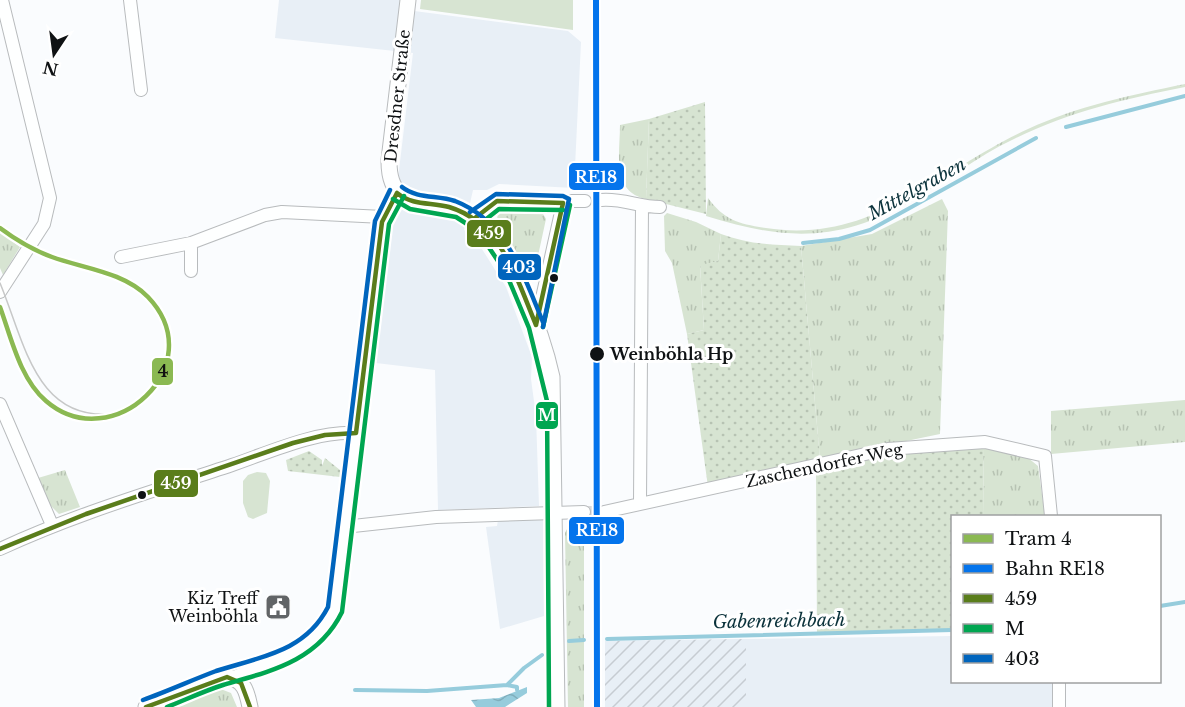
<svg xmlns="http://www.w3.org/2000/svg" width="1185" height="707" font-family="'Libre Baskerville',serif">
  <defs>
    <pattern id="industrial-furrows" width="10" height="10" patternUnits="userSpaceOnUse" patternTransform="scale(1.5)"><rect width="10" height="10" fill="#e8eff6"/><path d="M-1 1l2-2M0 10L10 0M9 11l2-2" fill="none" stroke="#c6ccd2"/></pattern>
    <pattern id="grass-tufts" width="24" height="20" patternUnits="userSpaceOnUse" patternTransform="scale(1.5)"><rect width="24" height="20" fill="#d7e4d2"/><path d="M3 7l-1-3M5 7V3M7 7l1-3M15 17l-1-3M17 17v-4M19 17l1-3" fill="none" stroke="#b7c3b3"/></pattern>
    <pattern id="garden-dots" width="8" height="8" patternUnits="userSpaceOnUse" patternTransform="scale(1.5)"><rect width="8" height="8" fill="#d7e4d2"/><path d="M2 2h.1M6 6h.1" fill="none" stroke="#b7c3b3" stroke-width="1.8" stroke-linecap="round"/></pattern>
    <pattern id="water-waves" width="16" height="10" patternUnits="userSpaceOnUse" patternTransform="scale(1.5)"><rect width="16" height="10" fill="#96ccdc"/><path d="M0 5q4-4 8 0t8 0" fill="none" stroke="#80aebc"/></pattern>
  </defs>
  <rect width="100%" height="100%" fill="#fafcfe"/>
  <path fill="#e8eff6" d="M279,0H400L399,9L568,31L581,42L574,188L499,184L487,190H473L464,230L475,238L506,287L532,357L531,379L536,416L539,506L438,510L435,370L376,363L413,53L275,38Z
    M543,518L544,616L500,629L486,527L497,526L498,520Z
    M952,636V682H1057V707H605V641Z"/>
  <path fill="url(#industrial-furrows)" d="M746,639V707H605V641Z"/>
  <path fill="url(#grass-tufts)" d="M1185,84V87C1124,99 1068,112 1012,140C978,156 948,180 915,199C840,243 786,241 706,216L708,198C724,220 739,224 766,228C873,245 938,170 1028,129C1078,106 1131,95 1185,84Z
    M649,119L646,199C611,192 620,154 620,125Z
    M942,199L948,211L940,434L820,459L801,246L872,234Z
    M509,211L542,212L546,219L533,279L530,280L497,220L498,212Z
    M667,213L696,222L721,234L718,261L700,266L704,330L687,334L672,263L665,251L664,216Z
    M0,232L20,247L3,275L0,268Z
    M1185,400V442L1051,454V411Z
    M983,446L1027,457L1038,466L1045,516H984Z
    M65,470L80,507L59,514L50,505L38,478Z
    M584,515V707H568L565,533L570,523Z
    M218,688L231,693L237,707H174C188,700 202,695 218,688Z"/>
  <path fill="url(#garden-dots)" d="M705,102L706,214L646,199L649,119Z
    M721,234C747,244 773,245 801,246L820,459L708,487L687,334L704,330L700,265L718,261Z
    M983,446L984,516H952V630L817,634L816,469L889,453Z
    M309,451L322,460V466L325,458L340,470V477L288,471L286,460Z"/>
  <path fill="#d7e4d2" d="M421,0H573V30L420,9Z
    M257,472L266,473L270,481L267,513L253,519L248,517L243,503V481L248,475Z"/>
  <path fill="url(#water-waves)" d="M527,687V693L505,707H476L471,700L499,698Z"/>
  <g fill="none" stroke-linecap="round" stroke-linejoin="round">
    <path stroke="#96ccdc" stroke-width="4" d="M1066,127L1185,96
      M803,243L839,239L870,230L1036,138
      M1160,606L1185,602
      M607,639L952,630
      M569,641L584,640
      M507,685L517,687V690
      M355,690L427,691L507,685L524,668L542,655"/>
    <path stroke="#d7d9db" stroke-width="12" stroke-dasharray="12 6" stroke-linecap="butt" d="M584,512H604"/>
    <g stroke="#b8bbbd" stroke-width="14">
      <path id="minor" d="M130,0L141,90
        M601,200C622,198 639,207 660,207
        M475,218L497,201H585
        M191,243V271
        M121,257L191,243L265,215L282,212L383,217
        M0,292L44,224L50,198L2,0
        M536,325L563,203
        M0,404L52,525
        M640,502L642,206
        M604,512L888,449L985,442L1045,456L1051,516
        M344,527L436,517L584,512
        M0,549C75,514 154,491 232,465C270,452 315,431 356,433
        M232,678C269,661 320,654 335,609L382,222L397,193
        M1059,707V682"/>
    </g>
    <g stroke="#b8bbbd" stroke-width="17">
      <path id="major" d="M408,0L389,160C388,220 440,193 475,218C510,243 543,336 552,377L557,707
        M146,707L227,677C244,679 247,692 250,707"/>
    </g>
    <use href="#minor" stroke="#feffff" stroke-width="12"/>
    <use href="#major" stroke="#feffff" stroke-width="15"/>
    <path stroke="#c7c8c8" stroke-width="1.5" d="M0,283C25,343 36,426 120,413"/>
    <g stroke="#fff" stroke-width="9">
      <path id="bus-1" d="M397,193C413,206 431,202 449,207C502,223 517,280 536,325
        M475,218L497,201L563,203
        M536,325L563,203
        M356,433L382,222L397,193
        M0,549L86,514L293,443L325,435L356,433
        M146,707L227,677L241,683L250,707"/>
    </g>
    <g stroke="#fff" stroke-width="9">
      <path id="bus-2" d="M393,199L410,209L456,217L478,231L506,273L529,328L547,401L549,707
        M480,224L499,209L563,210
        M543,327L570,205
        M167,707C185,700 204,691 223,685C271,671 318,661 342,612L389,224L404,196"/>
    </g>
    <g stroke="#fff" stroke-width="9">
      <path id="bus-3" d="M402,187C417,199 437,195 455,201C507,221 523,275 543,322
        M470,212L496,194L563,196L569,199L543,327
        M143,700C168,691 192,680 216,671C260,657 305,652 328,607L375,221L390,190"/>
    </g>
    <use href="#bus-1" stroke="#5a7d1b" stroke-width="4.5"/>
    <use href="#bus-2" stroke="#00a651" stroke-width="4.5"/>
    <use href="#bus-3" stroke="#0065bd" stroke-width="4.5"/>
    <g stroke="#fff" stroke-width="10">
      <path id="rail-1" d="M596,0L597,707"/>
    </g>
    <use href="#rail-1" stroke="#0474ec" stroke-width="6"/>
    <g stroke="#fff" stroke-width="9">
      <path id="tram-1" d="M0,228C16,240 33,250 52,257C82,268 124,272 148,297C213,365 112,458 46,401C20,379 11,337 0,307"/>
    </g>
    <use href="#tram-1" stroke="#8bb952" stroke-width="4.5"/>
  </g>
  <defs>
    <g id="civic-square" transform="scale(1.35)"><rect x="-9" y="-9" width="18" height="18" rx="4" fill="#616466" stroke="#fff"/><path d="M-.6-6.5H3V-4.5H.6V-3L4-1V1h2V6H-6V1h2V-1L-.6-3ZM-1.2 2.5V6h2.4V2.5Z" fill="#fff"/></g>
  </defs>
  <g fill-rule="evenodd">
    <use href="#civic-square" x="278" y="607"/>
  </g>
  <g fill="#0f1214" stroke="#fff" stroke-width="2">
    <circle cx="554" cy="278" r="5"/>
    <circle cx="597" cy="354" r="8"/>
    <circle cx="142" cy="495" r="5"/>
  </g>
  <g text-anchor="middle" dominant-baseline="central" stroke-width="6" stroke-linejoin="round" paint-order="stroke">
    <g font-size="16" fill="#0f1214" stroke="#fff">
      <text transform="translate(397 96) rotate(-84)">Dresdner Straße</text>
      <text transform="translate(824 465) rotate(-12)">Zaschendorfer Weg</text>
    </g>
    <g font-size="16" font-weight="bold" fill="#0f1214" stroke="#fff" text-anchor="start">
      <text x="610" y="354">Weinböhla Hp</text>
    </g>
    <g font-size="16" fill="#0f1214" stroke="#fff" text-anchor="end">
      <text x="258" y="598">Kiz Treff<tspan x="258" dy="18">Weinböhla</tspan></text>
    </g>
    <g font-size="18" font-style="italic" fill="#0b323b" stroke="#fff">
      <text transform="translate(917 189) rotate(-29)">Mittelgraben</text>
      <text transform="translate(779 621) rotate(-1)">Gabenreichbach</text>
    </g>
  </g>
  <g stroke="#fff" stroke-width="2">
    <rect x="568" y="162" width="57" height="29" rx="6" fill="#0474ec"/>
    <rect x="466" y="219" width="46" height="29" rx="6" fill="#5a7d1b"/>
    <rect x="497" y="253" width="45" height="28" rx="6" fill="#0065bd"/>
    <rect x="151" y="357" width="23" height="29" rx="6" fill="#8bb952"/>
    <rect x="535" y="401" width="24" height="29" rx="6" fill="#00a651"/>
    <rect x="153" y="469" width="46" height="29" rx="6" fill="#5a7d1b"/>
    <rect x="568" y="516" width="57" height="29" rx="6" fill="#0474ec"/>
  </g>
  <g font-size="16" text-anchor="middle" font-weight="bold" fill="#fff">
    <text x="596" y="183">RE18</text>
    <text x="489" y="239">459</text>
    <text x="519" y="273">403</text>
    <text x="547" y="421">M</text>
    <text x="176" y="489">459</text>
    <text x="597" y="536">RE18</text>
  </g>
  <g font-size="16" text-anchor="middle" font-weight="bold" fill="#111">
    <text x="163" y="377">4</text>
  </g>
  <rect x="951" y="515" width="210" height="168" fill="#ffffff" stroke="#9fa0a1" stroke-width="1.5"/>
  <rect x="963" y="534" width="30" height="9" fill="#8bb952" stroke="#9fa0a1" stroke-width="1.5"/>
  <text x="1005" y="545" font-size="18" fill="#0f1214">Tram 4</text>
  <rect x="963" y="564" width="30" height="9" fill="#0474ec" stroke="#9fa0a1" stroke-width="1.5"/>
  <text x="1005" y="575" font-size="18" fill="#0f1214">Bahn RE18</text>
  <rect x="963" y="594" width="30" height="9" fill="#5a7d1b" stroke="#9fa0a1" stroke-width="1.5"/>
  <text x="1005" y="605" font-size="18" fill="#0f1214">459</text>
  <rect x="963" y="624" width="30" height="9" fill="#00a651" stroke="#9fa0a1" stroke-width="1.5"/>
  <text x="1005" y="635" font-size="18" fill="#0f1214">M</text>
  <rect x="963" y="654" width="30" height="9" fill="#0065bd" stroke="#9fa0a1" stroke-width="1.5"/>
  <text x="1005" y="665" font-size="18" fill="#0f1214">403</text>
  <g transform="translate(54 54) rotate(193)" stroke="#ffffff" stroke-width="4.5" paint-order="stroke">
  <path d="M0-4.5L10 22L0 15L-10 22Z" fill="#0f1214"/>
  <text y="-9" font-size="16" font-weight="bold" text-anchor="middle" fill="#0f1214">N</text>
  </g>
</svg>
